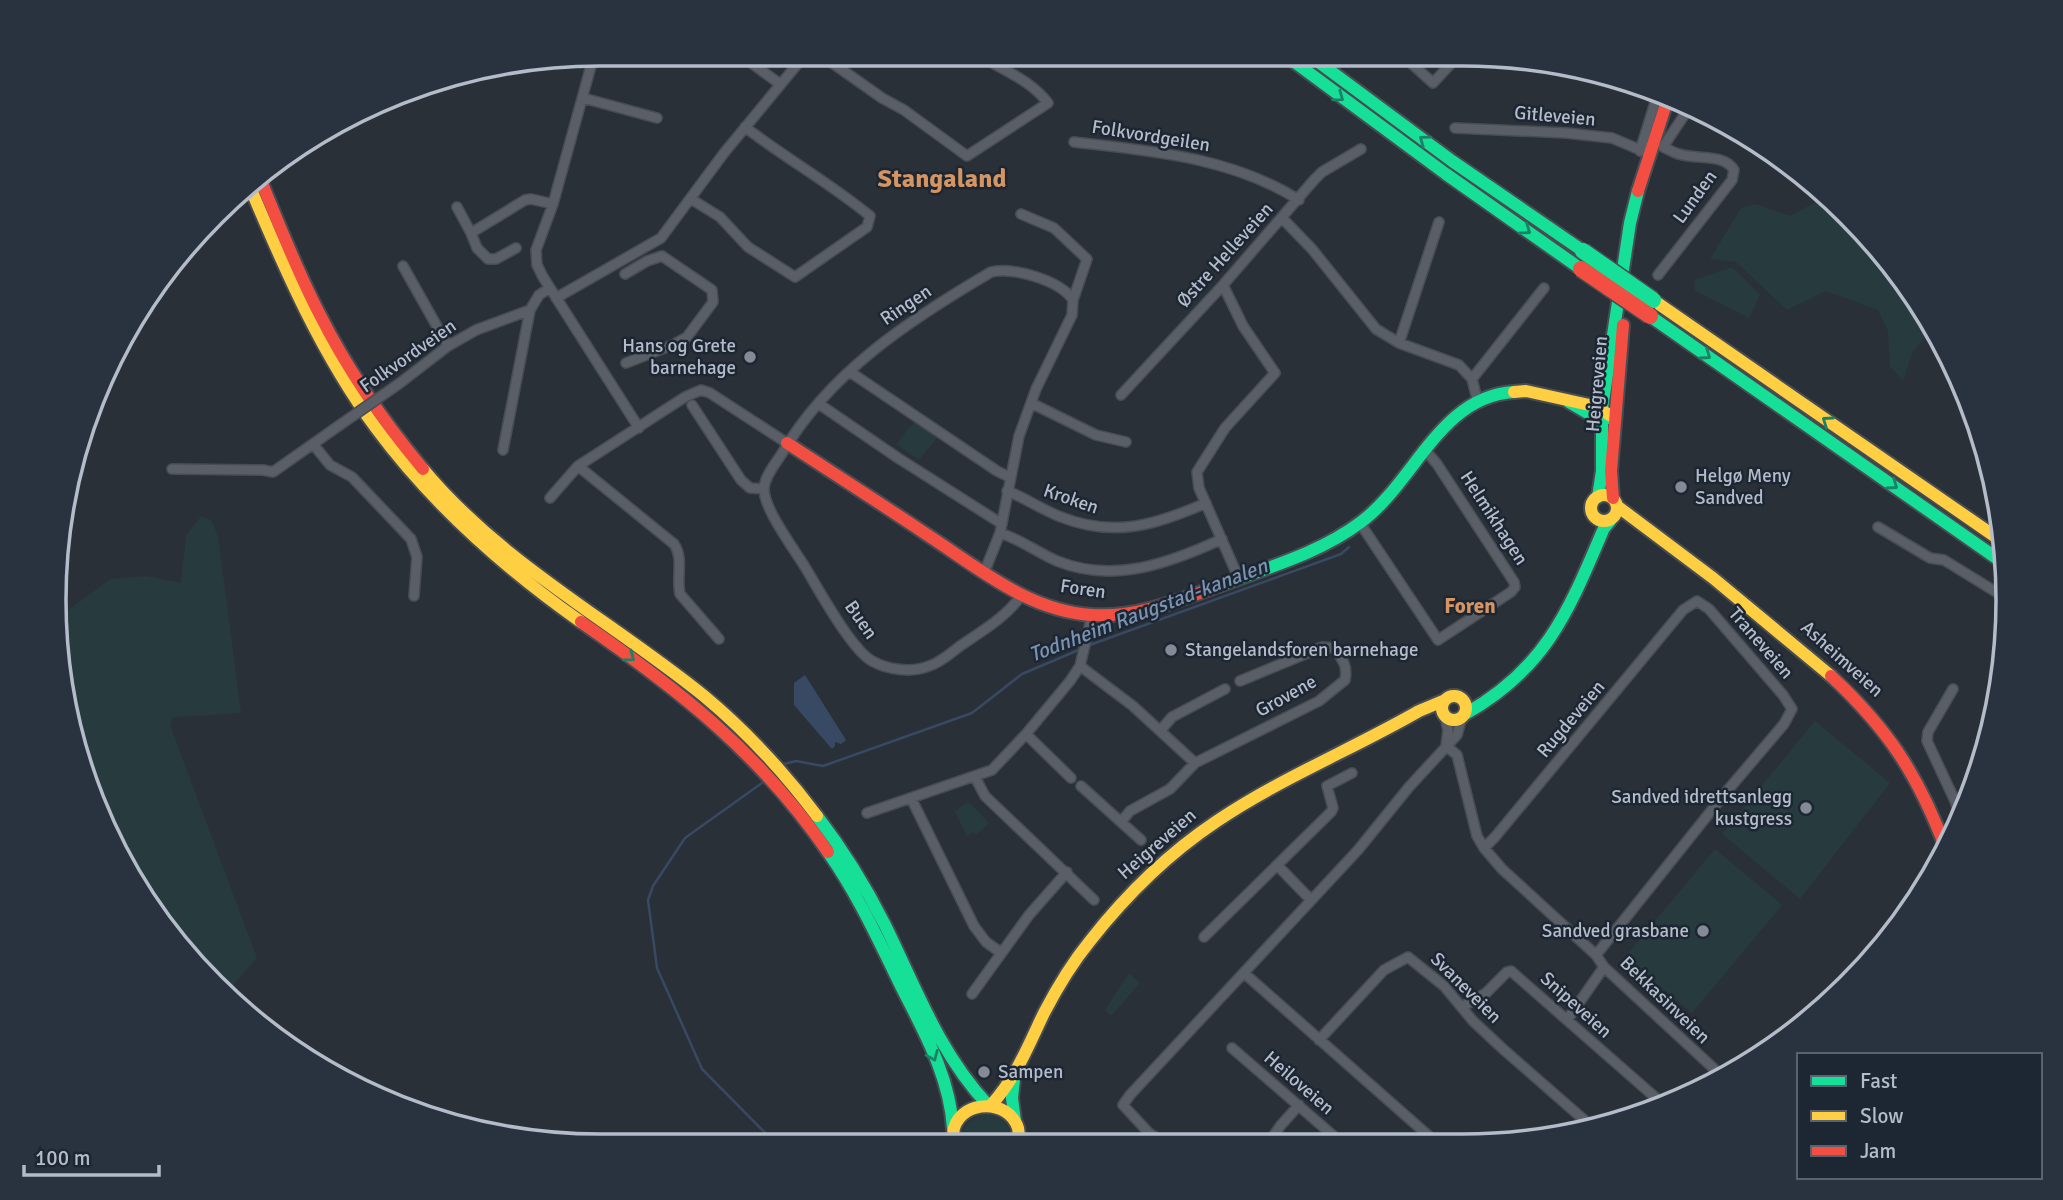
<svg xmlns="http://www.w3.org/2000/svg" width="2063" height="1200" font-family="Signika,sans-serif">
  <rect width="100%" height="100%" fill="#2a3038"/>
  <path fill="#273a3e" d="M1827,196L1849,214L1917,296L1928,317L1924,339L1913,351L1903,381L1890,366L1888,331L1878,310L1826,291L1787,310L1736,262L1710,259L1741,208L1755,204L1790,216Z
    M1730,268L1734,269L1760,295L1749,318L1695,291L1694,280Z
    M915,421L939,435L919,460L896,444Z
    M201,516L212,521L218,536L241,713L173,717L170,725L257,958L234,984L243,1004L167,933L83,776L57,618L111,579L146,576L181,583L186,536Z
    M1815,721L1890,783L1800,899L1722,834Z
    M966,803L971,804L987,821L988,824L976,835L974,832L967,836L955,812Z
    M1715,849L1782,905L1692,1013L1625,957Z
    M1129,973L1140,983L1111,1016L1105,1010Z
    M983,1114C1002,1114 1013,1126 1011,1145H962C960,1129 968,1119 983,1114Z"/>
  <path fill="#384963" d="M805,675L846,740L841,744L835,742V746L832,749L794,705V683Z"/>
  <g fill="none" stroke-linecap="round" stroke-linejoin="round">
    <path stroke="#384963" stroke-width="2.5" d="M1087,646L1341,554L1349,547
      M784,764L796,761L823,766L972,713L1022,674L1081,649
      M766,780L685,838L653,886L648,900L657,968L702,1069L777,1145"/>
    <g stroke="#484c53" stroke-width="12">
      <path id="street" d="M739,54L780,84
        M594,55L553,204L536,250L537,265L543,277L639,428
        M821,55L882,98L904,110L967,156L1048,103C1030,79 1003,71 980,55
        M1412,64L1433,83L1459,55
        M583,98L657,118
        M1455,128L1566,133L1612,138L1650,154
        M1074,142C1151,151 1231,157 1299,200
        M1640,151L1658,93
        M691,199L720,217L748,247L795,277L867,227L870,216C830,183 785,158 745,127
        M457,207L471,233
        M1282,218L1312,249L1376,329L1399,343L1459,365L1472,379
        M516,248L496,259H488L477,248L471,233L525,200L531,199L553,204
        M403,266L448,346
        M625,274L647,261L662,256L712,290L713,302L687,337L675,344L626,363
        M1658,275L1732,180L1734,170C1724,153 1696,160 1679,154C1674,153 1668,149 1663,147L1689,108
        M1223,285L1243,326L1275,373L1225,428L1197,472L1199,488L1239,579
        M556,298L661,238L724,153L805,55
        M1399,343L1439,222
        M850,372L997,471L1009,477
        M400,383L448,346L476,330L530,310
        M1121,395L1223,285L1314,180L1322,172L1361,149
        M1477,399L1472,379L1544,288
        M1031,403L1096,435L1126,442
        M819,404L898,458L1002,524
        M692,405L741,480L750,488L764,489
        M313,444L330,465L352,477L411,539L417,557L414,596
        M503,450L530,310L539,295L550,288
        M578,466L674,544C684,558 676,578 680,594L719,639
        M172,469L263,470L273,472L337,427
        M1007,491C1026,498 1042,510 1061,517C1114,538 1156,525 1206,503
        M550,498L578,466L685,397L701,390L710,393L787,443
        M1360,523L1438,640L1511,592L1515,587L1514,582L1437,464L1425,450
        M1878,527L1930,558L1944,560L2009,600
        M1000,533C1020,539 1038,553 1057,561C1114,584 1170,563 1222,539
        M984,573L1000,533L1019,436L1036,389L1072,315L1073,300L1087,259L1054,228L1021,214
        M1021,596C1005,618 982,631 960,646C951,653 940,663 929,666C912,673 888,670 872,661C851,649 819,590 805,567C794,549 763,508 764,488C765,476 775,464 781,455C829,372 911,319 991,272C1013,267 1060,280 1073,300
        M1080,666L1133,706L1195,763
        M1953,689L1928,732L1927,741L1955,801L1961,820
        M1445,717L1448,730L1446,746
        M1160,731L1172,717L1225,689
        M1026,734L1071,778
        M1446,746L1457,755L1477,836L1484,848L1502,869L1596,955L1604,967L1724,1078
        M1981,764V763
        M975,777L985,796L1094,900
        M1081,786L1141,840
        M911,798L974,926L986,942L1000,952
        M1955,801L1967,794L1975,785
        M867,813L992,770L1026,734L1070,681L1080,666L1092,615
        M1121,822L1130,811L1170,789L1195,763L1319,701L1345,680C1348,665 1342,659 1334,648L1322,647L1240,681
        M1484,848L1495,837L1683,610L1697,601L1709,609L1783,695L1792,709L1784,724L1727,791L1596,955
        M1277,865L1311,900
        M1204,937L1331,812L1333,808L1327,786L1352,773
        M1244,973L1439,1145
        M972,994L1029,915L1067,872
        M1462,1007L1486,993L1507,972L1511,971L1664,1105
        M1567,1020L1604,967
        M1319,1040L1384,970L1408,957L1444,986L1473,1021L1503,1049L1591,1126
        M1232,1048L1344,1145
        M1168,1145L1149,1133L1123,1105L1130,1095L1358,850L1409,787L1457,735L1462,717
        M1267,1145L1281,1125L1299,1105"/>
    </g>
    <g stroke="#484c53" stroke-width="16">
      <path id="fast" d="M1285,55L1446,174L1581,269
        M1309,55L1452,161L1583,251
        M1650,316L2005,564
        M1569,402L1593,416L1609,418
        M1598,497L1602,471V408L1630,223L1638,191
        M1221,585C1269,567 1320,553 1361,522C1415,482 1440,396 1514,392
        M1465,714C1547,668 1569,610 1604,528L1610,521
        M817,816C843,850 866,887 885,925C916,988 939,1053 988,1105
        M828,852C857,893 878,939 900,984C923,1030 950,1076 953,1129
        M1014,1079L1012,1098L1015,1121"/>
    </g>
    <g stroke="#484c53" stroke-width="16">
      <path id="slow" d="M250,187C285,270 322,355 376,428C433,505 503,567 581,622
        M1653,300L2003,542
        M1514,392L1526,391L1594,406L1615,418
        M423,469C501,563 610,620 704,696C746,731 784,772 817,816
        M1591 508a13 13 0 1 1 26 0a13 13 0 1 1-26 0Z
        M1617,506L1713,578L1831,676
        M1442 708a12 12 0 1 1 24 0a12 12 0 1 1-24 0Z
        M991,1105C1016,1078 1028,1046 1044,1013C1057,988 1072,963 1090,941C1126,895 1169,853 1217,821C1281,778 1353,749 1419,711L1443,701
        M953,1145C953,1140 953,1133 954,1128C963,1099 1009,1099 1018,1128C1019,1133 1019,1140 1019,1145"/>
    </g>
    <g stroke="#484c53" stroke-width="16">
      <path id="jam" d="M259,176C278,222 296,269 319,313C347,369 383,421 423,469
        M1638,191L1668,98
        M787,443C833,473 880,503 926,534C977,567 1028,611 1092,615C1136,618 1180,600 1221,585
        M1613,498L1611,471L1623,325
        M581,622C678,689 760,753 828,852
        M1831,676C1889,730 1918,775 1946,849"/>
    </g>
    <use href="#street" stroke="#5a5e66" stroke-width="9"/>
    <use href="#fast" stroke="#16e098" stroke-width="12"/>
    <use href="#slow" stroke="#ffcf43" stroke-width="12"/>
    <use href="#jam" stroke="#f24e42" stroke-width="12"/>
    <g stroke="#484c53" stroke-width="12" stroke-linecap="butt">
      <path id="street-bridge" d="M337,427L400,383"/>
    </g>
    <g stroke="#474c53" stroke-width="19" stroke-linecap="butt">
      <path id="fast-bridge" d="M1583,251L1653,300"/>
    </g>
    <g stroke="#474c53" stroke-width="19" stroke-linecap="butt">
      <path id="jam-bridge" d="M1581,269L1650,316"/>
    </g>
    <use href="#street-bridge" stroke="#5a5e66" stroke-width="9"/>
    <use href="#fast-bridge" stroke="#16e098" stroke-width="16"/>
    <use href="#jam-bridge" stroke="#f24e42" stroke-width="16"/>
  </g>
  <defs><path id="oneway-chevron" d="M-2-3.5L2.5 0L-2 3.5" fill="none" stroke-width="1.6" stroke-linecap="round" stroke-linejoin="round" transform="scale(1.75)"/></defs>
  <g stroke="#1a8366">
    <use href="#oneway-chevron" transform="translate(1339 97) rotate(36)"/>
    <use href="#oneway-chevron" transform="translate(1424 140) rotate(-144)"/>
    <use href="#oneway-chevron" transform="translate(1526 230) rotate(35)"/>
    <use href="#oneway-chevron" transform="translate(1706 355) rotate(35)"/>
    <use href="#oneway-chevron" transform="translate(1827 421) rotate(-145)"/>
    <use href="#oneway-chevron" transform="translate(1893 485) rotate(35)"/>
    <use href="#oneway-chevron" transform="translate(630 657) rotate(36)"/>
    <use href="#oneway-chevron" transform="translate(933 1056) rotate(67)"/>
  </g>
  <g fill="#848b96" stroke="#1d2633" stroke-width="2.5">
    <circle cx="750" cy="357" r="7"/>
    <circle cx="1681" cy="487" r="7"/>
    <circle cx="1171" cy="650" r="7"/>
    <circle cx="1806" cy="808" r="7"/>
    <circle cx="1703" cy="931" r="7"/>
    <circle cx="984" cy="1072" r="7"/>
  </g>
  <g text-anchor="middle" dominant-baseline="central" stroke-width="5" stroke-linejoin="round" paint-order="stroke">
    <g font-size="19" fill="#b4bcc9" stroke="#1d2633">
      <text transform="translate(1555 116) rotate(5)">Gitleveien</text>
      <text transform="translate(1151 136) rotate(9)">Folkvordgeilen</text>
      <text transform="translate(1695 197) rotate(-54)">Lunden</text>
      <text transform="translate(1225 255) rotate(-48)">Østre Helleveien</text>
      <text transform="translate(906 305) rotate(-34)">Ringen</text>
      <text transform="translate(408 356) rotate(-35)">Folkvordveien</text>
      <text transform="translate(1597 384) rotate(-85)">Heigreveien</text>
      <text transform="translate(1071 499) rotate(19)">Kroken</text>
      <text transform="translate(1494 518) rotate(57)">Helmikhagen</text>
      <text transform="translate(1083 589) rotate(8)">Foren</text>
      <text transform="translate(861 620) rotate(55)">Buen</text>
      <text transform="translate(1761 643) rotate(49)">Traneveien</text>
      <text transform="translate(1842 659) rotate(42)">Asheimveien</text>
      <text transform="translate(1286 696) rotate(-29)">Grovene</text>
      <text transform="translate(1571 719) rotate(-50)">Rugdeveien</text>
      <text transform="translate(1157 844) rotate(-41)">Heigreveien</text>
      <text transform="translate(1466 988) rotate(45)">Svaneveien</text>
      <text transform="translate(1665 1000) rotate(44)">Bekkasinveien</text>
      <text transform="translate(1576 1005) rotate(42)">Snipeveien</text>
      <text transform="translate(1299 1083) rotate(41)">Heiloveien</text>
    </g>
    <g font-size="19" fill="#b4bcc9" stroke="#1d2633" text-anchor="end">
      <text x="736" y="346">Hans og Grete<tspan x="736" dy="22">barnehage</tspan></text>
      <text x="1695" y="476" text-anchor="start">Helgø Meny<tspan x="1695" dy="22">Sandved</tspan></text>
      <text x="1185" y="650" text-anchor="start">Stangelandsforen barnehage</text>
      <text x="1792" y="797">Sandved idrettsanlegg<tspan x="1792" dy="22">kustgress</tspan></text>
      <text x="1689" y="931">Sandved grasbane</text>
      <text x="998" y="1072" text-anchor="start">Sampen</text>
    </g>
    <g font-size="21" font-weight="bold" fill="#d59563" stroke="#1d2633">
      <text x="1470" y="606">Foren</text>
    </g>
    <g font-size="21" font-style="italic" fill="#7c92b1" stroke="#1d2633">
      <text transform="translate(1148 610) rotate(-21)">Todnheim Raugstad-kanalen</text>
    </g>
    <g font-size="26" font-weight="bold" fill="#d59563" stroke="#1d2633">
      <text x="942" y="179">Stangaland</text>
    </g>
  </g>
  <path d="M0 0H2063V1200H0ZM600 66H1462A534 534 0 0 1 1996 600V600A534 534 0 0 1 1462 1134H600A534 534 0 0 1 66 600V600A534 534 0 0 1 600 66Z" fill="#29323f" fill-rule="evenodd"/>
  <path fill="none" stroke="#b4bcc9" stroke-width="3.5" d="M600 66H1462A534 534 0 0 1 1996 600V600A534 534 0 0 1 1462 1134H600A534 534 0 0 1 66 600V600A534 534 0 0 1 600 66Z"/>
  <rect x="1797" y="1053" width="245" height="126" fill="#1d2633" stroke="#59626f" stroke-width="2"/>
  <rect x="1811" y="1076" width="35" height="10" fill="#16e098" stroke="#59626f" stroke-width="2"/>
  <text x="1860" y="1088" font-size="21" fill="#b4bcc9">Fast</text>
  <rect x="1811" y="1111" width="35" height="10" fill="#ffcf43" stroke="#59626f" stroke-width="2"/>
  <text x="1860" y="1123" font-size="21" fill="#b4bcc9">Slow</text>
  <rect x="1811" y="1146" width="35" height="10" fill="#f24e42" stroke="#59626f" stroke-width="2"/>
  <text x="1860" y="1158" font-size="21" fill="#b4bcc9">Jam</text>
  <path d="M24 1165v10h135v-10" fill="none" stroke="#b4bcc9" stroke-width="3.5"/>
  <text x="35" y="1165" font-size="21" fill="#b4bcc9" stroke="#1d2633" stroke-width="5" paint-order="stroke">100 m</text>
</svg>
